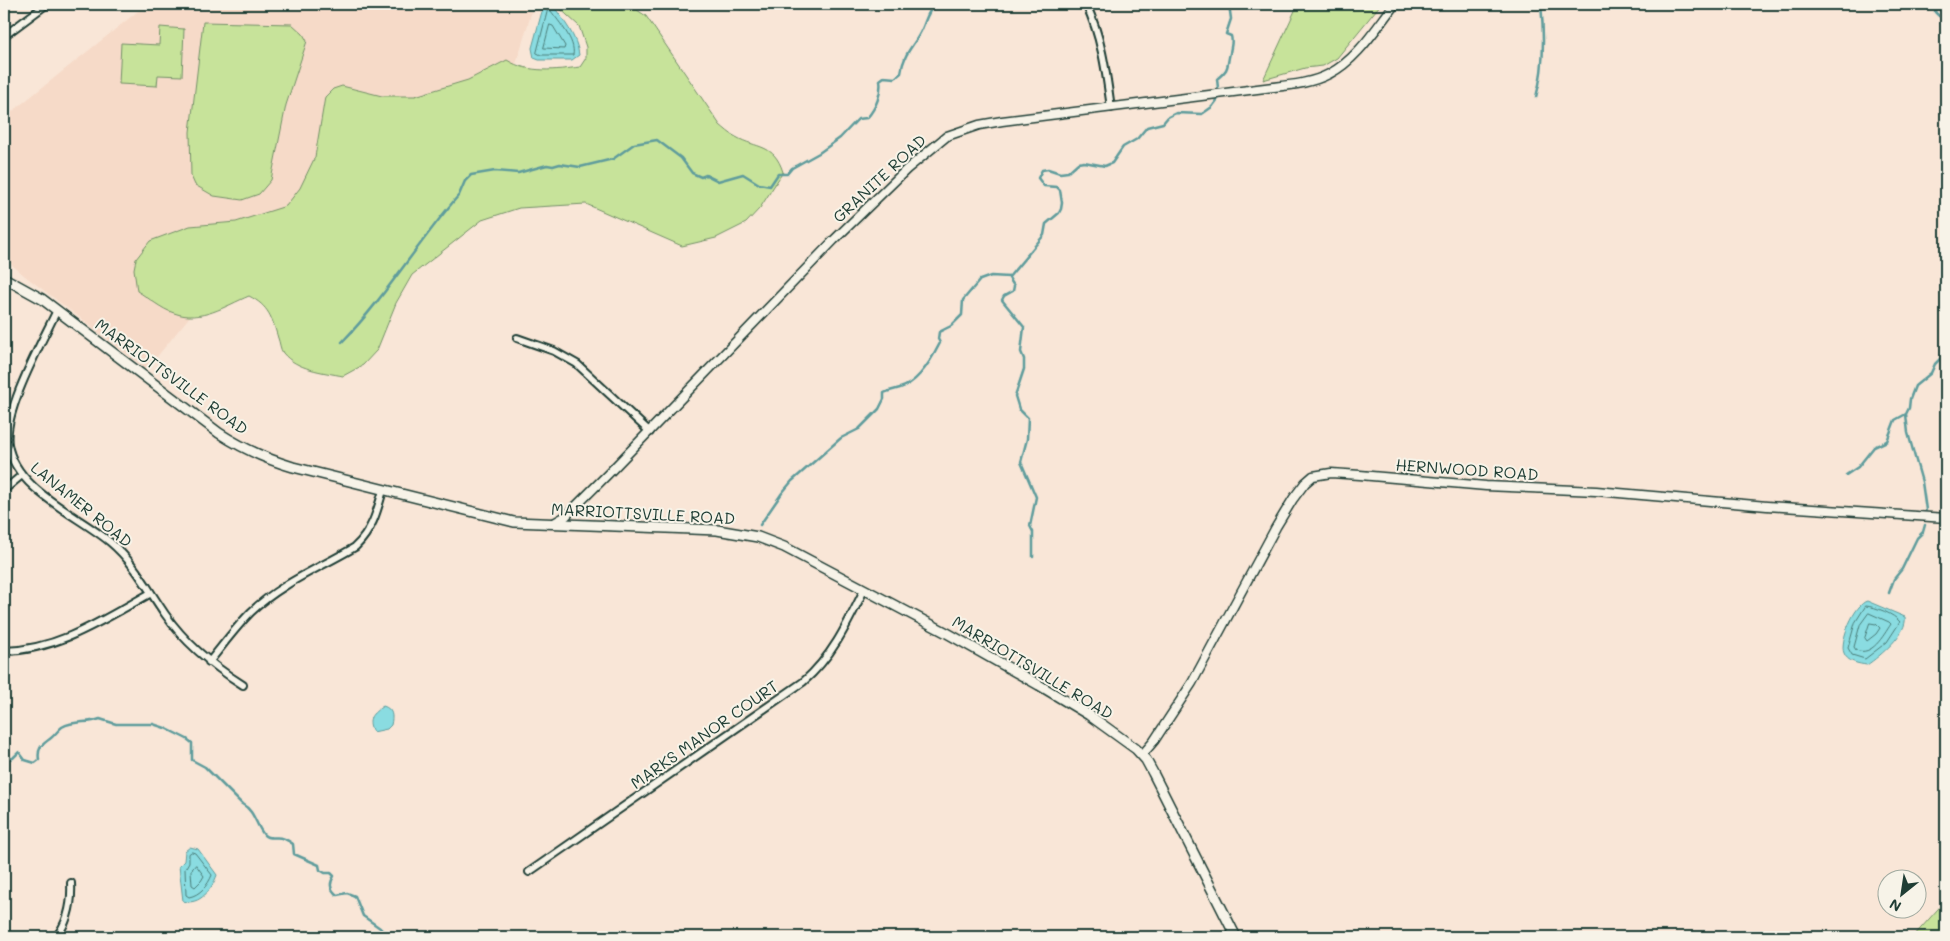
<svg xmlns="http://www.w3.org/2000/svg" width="1950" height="941" font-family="Mali,sans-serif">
  <rect width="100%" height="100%" fill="#f9e6d7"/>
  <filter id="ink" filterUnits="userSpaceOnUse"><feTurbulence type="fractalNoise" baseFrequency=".02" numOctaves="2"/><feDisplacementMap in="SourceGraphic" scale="10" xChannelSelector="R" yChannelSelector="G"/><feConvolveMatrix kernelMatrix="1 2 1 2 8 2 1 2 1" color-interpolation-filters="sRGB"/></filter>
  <g filter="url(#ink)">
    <path fill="#f6dac8" d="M147,4H534L514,71L262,228L147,369L25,276L4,258V118Z"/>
    <path fill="#c7e39a" stroke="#739067" d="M555,4H628L646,16L720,125C725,129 730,134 736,137C757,149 774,143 783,172L760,208L746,223L716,238L682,246L586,204L519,208L482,220L412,275L396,303L377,350L363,365L343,376C323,372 297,370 283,353C280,349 280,343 278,338C272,318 269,306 249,296C225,306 201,323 174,313C161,309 149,298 137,291L134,269L136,259L150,241L190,226L236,222L286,206L300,188L315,157L325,97L333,89L342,86L382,96H415L468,80L507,60C529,74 556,70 580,67L586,58V47L579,26Z
      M1298,4H1381L1337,58L1323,66L1305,68L1263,80Z
      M203,22L292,24L303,34L307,41L286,105L271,180L259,194L242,200L214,196L195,185L191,176L190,132Z
      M160,27L184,29L182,76L158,75L157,86L119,84L121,43L159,45Z
      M1946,900V937H1913Z"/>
    <path fill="#8adce1" stroke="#5f9c9c" d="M544,4H552C563,20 577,36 579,55L572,60H539L534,58L532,48Z
      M1867,601L1905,617C1908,633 1880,656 1867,665C1859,664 1847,662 1844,653C1839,641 1855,604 1867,601Z
      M383,706C393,709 393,716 391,725L387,729L373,732C366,718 372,714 383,706Z
      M190,847L198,849L217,875C212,889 200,906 183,901L179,866L184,861L185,851Z"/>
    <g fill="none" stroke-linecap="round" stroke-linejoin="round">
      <path stroke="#4a7d79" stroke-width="1" d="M548,10L551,11C559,22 576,41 573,55H541L537,53Z
        M550,25L553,26L565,46L564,49L544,48Z
        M1866,606C1876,607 1894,614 1900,622L1887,642L1865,659L1852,655L1848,648L1855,623Z
        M1869,613L1889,622L1891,624C1883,636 1872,657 1856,650L1854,647L1860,625Z
        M1870,623L1876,624L1880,628L1876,634L1867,641L1865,638Z
        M192,852L195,853L212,875C208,885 200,895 189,897L186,895L185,869L189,862V854Z
        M196,865L204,876L201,881L195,887L192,885L191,871Z"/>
      <path stroke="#5f9c9c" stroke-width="2.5" d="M1937,4L1935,12L1939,16L1946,18
        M1218,88L1217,79C1231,67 1226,68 1230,53C1231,45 1233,43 1231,36L1226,34L1231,19L1229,4
        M1536,97C1544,69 1544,33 1541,4
        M1009,278L1014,286L1013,291L1004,296L1002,300L1024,327L1021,352L1024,359V369L1015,396L1019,409L1028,418L1027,439L1021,462L1036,497L1030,526L1033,532V557
        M342,342C386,297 418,242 459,195L465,181L471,175L495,171L518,173L547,165L553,166L560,164L580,167L613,159L634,144L657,140L681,158L692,173L701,177L706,175L718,181L743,174L759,184L770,186L778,174H787L792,168L819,153L840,138L858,119L867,118C876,108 882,93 880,80L884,77L895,78L901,73C904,51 914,47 922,29C926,20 928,10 936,4
        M1906,414L1908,433L1922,482L1926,510
        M1846,475L1858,467L1874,447L1887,441L1895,420L1906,414L1909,408L1910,399L1915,386L1931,373L1935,364L1944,355L1946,350
        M760,525L782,493L792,481L841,438L859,429L879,409L884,399V393C890,390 894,390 900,388C918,383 932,359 940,343L938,339L939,332L951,326L962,315L963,300L980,280L991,276L1009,277L1044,235L1046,224L1059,213L1061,209L1062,203L1060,190L1057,187L1044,186L1038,178L1042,170L1048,169L1060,173L1068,172L1078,163L1084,162L1105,166L1112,163L1123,147L1137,139L1147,127L1163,123L1168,117L1176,113L1202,114L1212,107L1218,99
        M1889,593L1894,579L1902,569L1917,538L1923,532L1925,525
        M4,760L13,758L19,752L25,760L35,763L39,760C37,747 42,745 51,738C55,735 58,730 62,727C74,720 88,724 100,719L116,724H153L165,728L187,739L192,743V760L205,767L242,804C255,811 255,824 264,835C269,840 276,836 282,838C286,839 290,842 293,844L294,854L319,865L320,870L325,873H331L334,876C329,884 330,889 337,895L347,893L355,896L363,916L380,928L388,937"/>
      <g stroke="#1f3d34" stroke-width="10">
        <path id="minor" d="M1086,4C1102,38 1106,72 1111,108
          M4,36L47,4
          M57,310C42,342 3,411 8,444C15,490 78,515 110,542C134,562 147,588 165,614C185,643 213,666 243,685
          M517,338L554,351L577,364L650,432
          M4,490L22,475
          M4,651C59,650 104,619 151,593
          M209,662C223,645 236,627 251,612C281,583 320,568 355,547C372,531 377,512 383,490
          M529,872L803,682C832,657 847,625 864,590
          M56,937C69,921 72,902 71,883"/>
      </g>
      <g stroke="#1f3d34" stroke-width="11">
        <path id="tertiary" d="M554,523L566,516L608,474L834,240L907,169L947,136L979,125L1002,121L1273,87C1292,85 1312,83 1329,74C1357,60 1376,28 1395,4
          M1142,755L1154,741L1192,683L1276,527L1293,499L1305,483L1313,476L1331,473L1360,475L1486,486L1596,491L1767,506L1946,518"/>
      </g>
      <g stroke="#1f3d34" stroke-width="12">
        <path id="secondary" d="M4,278L42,299L219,433C242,448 266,459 293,467L514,522L717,530L758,537L784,547L947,633L1039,685L1089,715L1136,749L1146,760L1153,773L1236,937"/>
      </g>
      <use href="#minor" stroke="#f7f3e8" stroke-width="6"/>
      <use href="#tertiary" stroke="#f7f3e8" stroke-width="8"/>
      <use href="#secondary" stroke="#f7f3e8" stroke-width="9"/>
    </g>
  </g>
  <g text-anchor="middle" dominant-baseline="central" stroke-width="4" stroke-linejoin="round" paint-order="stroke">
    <g font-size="16" fill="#1f3d34" stroke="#f7f3e8">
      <text transform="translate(879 178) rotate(-43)">GRANITE ROAD</text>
      <text transform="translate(172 376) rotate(36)">MARRIOTTSVILLE ROAD</text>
      <text transform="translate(1467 469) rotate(4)">HERNWOOD ROAD</text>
      <text transform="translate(82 504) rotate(39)">LANAMER ROAD</text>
      <text transform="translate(643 513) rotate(3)">MARRIOTTSVILLE ROAD</text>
      <text transform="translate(1033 667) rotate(31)">MARRIOTTSVILLE ROAD</text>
      <text transform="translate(704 734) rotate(-35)">MARKS MANOR COURT</text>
    </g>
  </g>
  <rect width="1950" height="941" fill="none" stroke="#f7f3e8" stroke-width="20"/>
  <rect x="10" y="10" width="1930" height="921" fill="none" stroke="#1f3d34" stroke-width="2" filter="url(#ink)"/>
  <g transform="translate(1902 894) rotate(210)"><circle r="24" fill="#f7f3e8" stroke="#a1aaa0"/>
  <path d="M0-4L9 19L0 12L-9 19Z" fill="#1f3d34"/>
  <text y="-8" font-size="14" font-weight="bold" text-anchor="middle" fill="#1f3d34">N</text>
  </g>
</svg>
